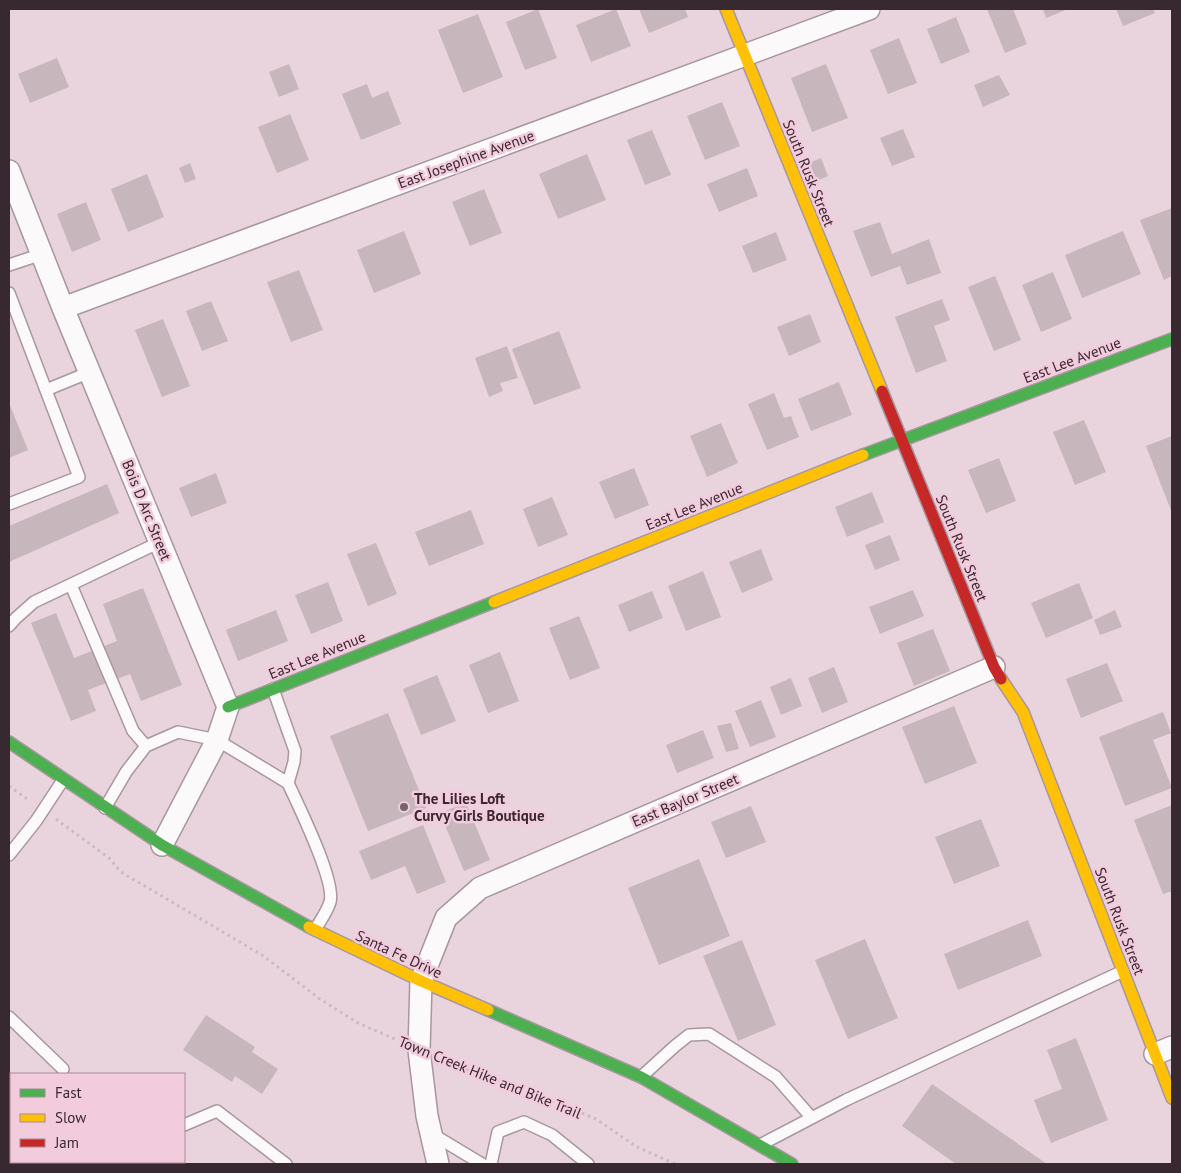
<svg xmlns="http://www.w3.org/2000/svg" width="1181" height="1173" font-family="'PT Sans',sans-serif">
  <rect width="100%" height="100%" fill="#e9d4de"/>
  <path fill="#c7b6bb" d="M538,9L557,58L525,70L506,22Z
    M616,9L631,46L591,62L576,25Z
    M639,9H685L688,17L649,33Z
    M987,9H1013L1027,44L1005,53Z
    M1043,9H1068L1046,18Z
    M1116,9H1153L1155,13L1123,26Z
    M478,14L503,77L463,93L438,30Z
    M956,17L970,52L941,64L927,29Z
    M899,38L917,83L888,94L870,50Z
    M57,58L69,87L30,103L18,74Z
    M289,64L299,89L279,97L269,72Z
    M826,64L848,118L812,132L791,78Z
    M999,75L1010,95L983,107L974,85Z
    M367,84L372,98L388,91L401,124L361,140L342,94Z
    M722,102L740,146L705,160L687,116Z
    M290,114L309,160L277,173L258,127Z
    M903,129L915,157L892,166L880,138Z
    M652,130L671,175L645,185L627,140Z
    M587,154L606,200L558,219L539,174Z
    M821,158L828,176L810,184L802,166Z
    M190,163L196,179L185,183L179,168Z
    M747,168L758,196L719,212L707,184Z
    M147,174L164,217L128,232L111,189Z
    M484,189L502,233L470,246L452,202Z
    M86,202L101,240L72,252L57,214Z
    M1172,208V276L1164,280L1140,220Z
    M880,222L892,254L929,239L941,273L907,285L900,266L871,277L853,231Z
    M404,231L421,274L374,293L357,250Z
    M1123,231L1141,274L1082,298L1065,255Z
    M776,232L787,260L753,273L742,246Z
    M299,270L323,330L291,342L267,282Z
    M1053,272L1072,319L1041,332L1022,285Z
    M995,276L1021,340L994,351L968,287Z
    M942,299L950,320L934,326L947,361L916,373L895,317Z
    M211,301L228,341L202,351L186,311Z
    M810,314L821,342L789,356L777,327Z
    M163,319L190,386L162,397L135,330Z
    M559,331L581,388L534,405L512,349Z
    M507,346L518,378L500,383L503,391L489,397L475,358Z
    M839,382L852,415L811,431L798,399Z
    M774,393L784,418L791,416L799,437L767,450L748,404Z
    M9,403L28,450L9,458Z
    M1084,420L1106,472L1075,485L1053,432Z
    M721,423L738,463L707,477L690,436Z
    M1172,436V513L1146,446Z
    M999,458L1016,501L986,513L968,470Z
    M634,468L649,505L615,519L599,482Z
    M216,473L227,503L191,517L179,488Z
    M107,484L119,513L9,562V526Z
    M872,492L884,522L847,537L835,507Z
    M552,497L568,535L538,547L523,509Z
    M471,510L484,544L429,566L415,532Z
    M890,535L900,560L875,570L865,545Z
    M376,543L397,594L368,606L347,554Z
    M761,549L773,580L742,593L729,562Z
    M703,571L721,617L686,631L668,586Z
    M328,582L343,621L311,634L295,595Z
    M1079,583L1093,618L1046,638L1031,603Z
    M143,588L182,685L141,701L130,674L88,690L96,711L71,721L31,623L56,613L74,658L117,641L103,604Z
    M913,590L924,616L880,634L869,607Z
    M652,591L663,618L629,632L618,605Z
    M276,610L288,641L238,661L226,630Z
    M1115,610L1122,627L1100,635L1094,620Z
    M579,616L600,668L570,680L549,628Z
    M933,629L950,671L914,686L897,643Z
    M500,652L519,701L488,713L469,665Z
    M1107,663L1123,701L1081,718L1066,679Z
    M834,667L848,702L822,713L808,678Z
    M437,675L456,721L421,735L403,689Z
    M791,678L802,706L781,715L770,687Z
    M761,700L776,737L750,747L735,711Z
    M954,706L977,763L925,784L902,727Z
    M1163,712L1171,733L1153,740L1172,788L1125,806L1099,737Z
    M388,713L426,808L368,831L330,736Z
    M731,723L739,749L726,752L717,726Z
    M703,730L714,758L677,773L666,745Z
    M466,803L490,860L464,871L440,813Z
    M1172,805V891L1163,894L1134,820Z
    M751,806L766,842L726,858L711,822Z
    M981,819L1000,866L954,884L935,837Z
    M423,825L446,882L417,894L405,866L371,880L359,851Z
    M699,859L730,936L659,965L628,888Z
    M1028,920L1042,956L958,990L944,954Z
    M865,939L898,1018L848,1039L815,960Z
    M742,940L776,1025L738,1041L703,956Z
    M206,1015L255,1047L252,1052L278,1069L262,1094L235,1076L232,1082L183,1050Z
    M1076,1038L1108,1120L1051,1143L1034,1100L1062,1089L1047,1050Z
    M932,1084L1047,1164H956L902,1126Z"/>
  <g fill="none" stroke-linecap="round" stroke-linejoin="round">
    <g stroke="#a8979f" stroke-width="14">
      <path id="lane" d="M9,265L42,254
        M9,293L79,477L9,504
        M46,390L90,372
        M71,585L133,731L146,746
        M9,626L16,618L34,602L160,542
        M288,783C298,805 336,881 330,902C327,912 320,921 315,930
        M105,808L126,772L146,746L178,732L217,740L288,783L294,762L295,751L273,689
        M9,855L36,821L63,780
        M9,1017L63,1069
        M641,1077L675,1046L689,1035L709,1034L776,1077L811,1117
        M184,1125L217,1111L286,1164
        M432,1134L482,1164
        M762,1144L846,1100L1123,971
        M161,1162L162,1164
        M491,1164L498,1132L524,1122L552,1135L588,1164"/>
    </g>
    <g stroke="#a8979f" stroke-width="24">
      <path id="street" d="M9,171L63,308L228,707L217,740L162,845
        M63,308L869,9
        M1155,1054L1172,1047
        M438,1164L427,1116L419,1050L421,981L446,918L480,888L994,667"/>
    </g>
    <g stroke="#a8979f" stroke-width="14">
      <path id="fast" d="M863,455L1172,339
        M228,707L494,602
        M9,742L162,845L309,927
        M488,1010L641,1077L792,1164"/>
    </g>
    <g stroke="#a8979f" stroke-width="14">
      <path id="slow" d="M726,9L882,391
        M494,602L863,455
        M1001,679L1023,712L1172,1098
        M309,927L421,981L488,1010"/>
    </g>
    <g stroke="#a8979f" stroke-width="14">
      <path id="jam" d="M882,391L994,667L1001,679"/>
    </g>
    <path stroke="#c4bcc0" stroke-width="3" stroke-dasharray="2.5 4" stroke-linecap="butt" d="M9,786L30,801
      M56,819L109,858L121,872L262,955L320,999L358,1023L397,1040
      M442,1060L577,1111L596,1119L637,1147L675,1164"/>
    <use href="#lane" stroke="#fcf9fa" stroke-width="11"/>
    <use href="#street" stroke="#fcf9fa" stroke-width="21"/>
    <use href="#fast" stroke="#4caf50" stroke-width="11"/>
    <use href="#slow" stroke="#ffc107" stroke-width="11"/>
    <use href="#jam" stroke="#c62828" stroke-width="11"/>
  </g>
  <circle fill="#76646d" stroke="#f2cbdd" stroke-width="2" cx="404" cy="807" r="5"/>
  <g text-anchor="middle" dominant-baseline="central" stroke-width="5" stroke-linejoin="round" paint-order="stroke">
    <g font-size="15" fill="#382830" stroke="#f2cbdd">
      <text transform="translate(466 159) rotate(-20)">East Josephine Avenue</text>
      <text transform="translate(809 173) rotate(68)">South Rusk Street</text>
      <text transform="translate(1072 360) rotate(-21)">East Lee Avenue</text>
      <text transform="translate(694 506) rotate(-22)">East Lee Avenue</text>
      <text transform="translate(147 510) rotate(68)">Bois D Arc Street</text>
      <text transform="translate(962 548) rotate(68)">South Rusk Street</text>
      <text transform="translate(317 655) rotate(-22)">East Lee Avenue</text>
      <text transform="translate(685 800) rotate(-23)">East Baylor Street</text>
      <text transform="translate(1120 921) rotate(69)">South Rusk Street</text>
      <text transform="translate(399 954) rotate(25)">Santa Fe Drive</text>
      <text transform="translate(490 1077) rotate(22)">Town Creek Hike and Bike Trail</text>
    </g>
    <g font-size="15" font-weight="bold" fill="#382830" stroke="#f2cbdd" text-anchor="start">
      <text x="414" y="798">The Lilies Loft<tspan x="414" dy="17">Curvy Girls Boutique</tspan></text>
    </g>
  </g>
  <rect width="1181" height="1173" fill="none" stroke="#382830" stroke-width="20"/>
  <rect x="10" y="1073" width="175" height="90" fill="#f2cbdd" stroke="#a88a98"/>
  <rect x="20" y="1089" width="25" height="8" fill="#4caf50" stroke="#a88a98"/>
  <text x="55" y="1098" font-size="15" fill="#382830">Fast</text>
  <rect x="20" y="1114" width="25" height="8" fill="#ffc107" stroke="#a88a98"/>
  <text x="55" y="1123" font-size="15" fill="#382830">Slow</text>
  <rect x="20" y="1139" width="25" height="8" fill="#c62828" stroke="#a88a98"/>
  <text x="55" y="1148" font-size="15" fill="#382830">Jam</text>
</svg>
